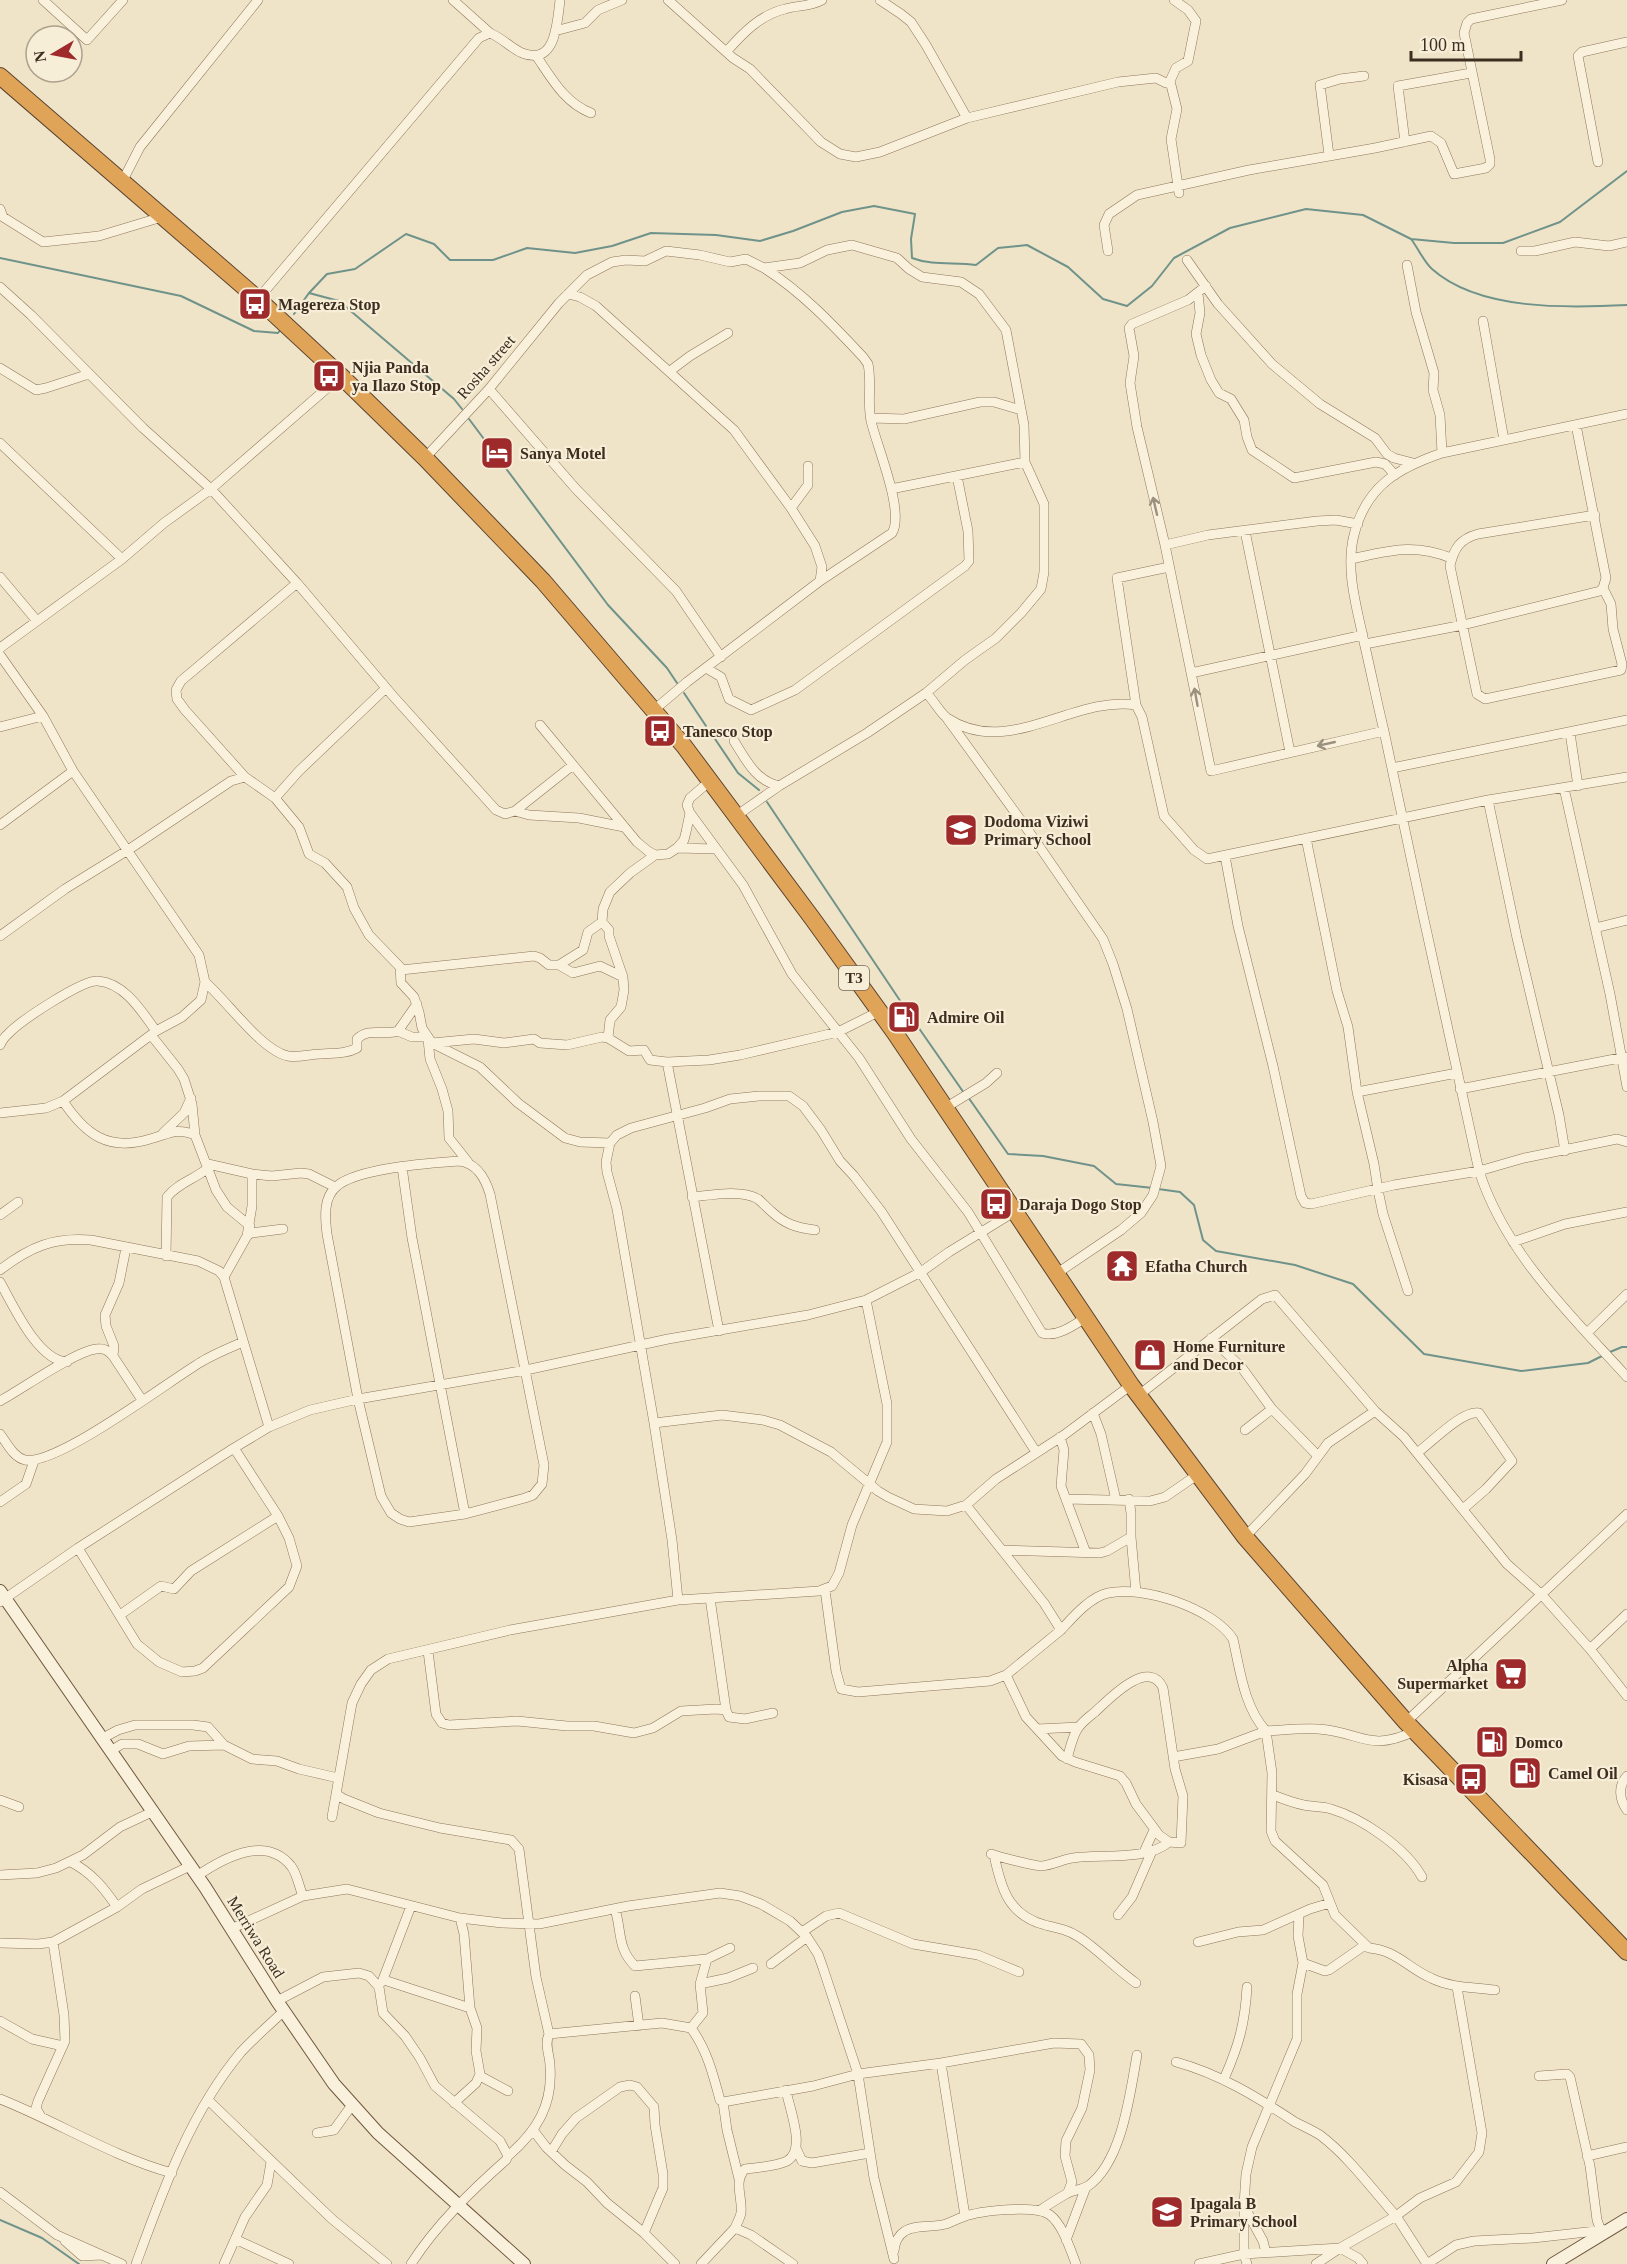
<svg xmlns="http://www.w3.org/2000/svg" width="1627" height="2264" font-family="Georgia,serif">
  <rect width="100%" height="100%" fill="#f0e4c8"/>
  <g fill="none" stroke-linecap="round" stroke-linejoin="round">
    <path stroke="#6f938a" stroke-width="2" d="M1411,239C1418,248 1424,262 1432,269C1479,311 1568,308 1627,305
      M0,258L181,296L254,331L278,333L281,329
      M309,293L327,274L355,269L406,234L434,244L450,260H493L527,248L575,253L612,246L651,233L716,235L760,241L793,231L842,212L874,206L915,214L911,239L912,258C933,266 954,262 976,265L998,248L1027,245L1068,267L1103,299L1127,306L1152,286L1174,258L1230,228L1306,209L1363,215L1411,239L1454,243H1503L1560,222L1627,171
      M294,314L309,293L339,301L454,399L462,409
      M469,419L608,605L667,668L677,683
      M684,693L706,726
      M713,736L738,773L759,790
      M767,802L909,1014
      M916,1024L964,1093
      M968,1097L1008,1154L1043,1156L1094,1166L1116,1184L1153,1188
      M1158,1189L1180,1192L1194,1205L1203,1240L1216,1251L1295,1265L1353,1284L1424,1354L1521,1371L1588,1363L1602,1356
      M1610,1352L1622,1347H1627
      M0,2220L42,2238L79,2264"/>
    <g stroke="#8d765c" stroke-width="10">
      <path id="street" d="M43,0L87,40L123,0
        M453,0L490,33
        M668,0L733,58L750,69L821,142L840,154L856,157L880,152L967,118L1118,82L1156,78L1166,83L1170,81L1177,109L1171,139L1179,193
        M880,0L901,14L911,22L926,45L967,118
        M555,31L585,23L598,10L622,0
        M727,51C743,33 760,15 785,9C798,5 809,7 822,0
        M537,57C552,79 565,103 591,113
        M1170,81L1176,68L1188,61L1196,21L1188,10L1174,0
        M1405,142L1398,86L1471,73
        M1329,155L1320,85L1340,79L1364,76
        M1598,162L1578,56L1582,52L1627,42
        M122,182L140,147L258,0
        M0,209L3,217L43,242L99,236L162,217
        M1108,251L1104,225L1109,214L1137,195L1249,170L1375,148L1431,136L1441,143L1454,174L1486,168L1490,164V159L1464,33L1467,23L1471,19L1562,0
        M1521,251H1535L1575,242L1609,246L1627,242
        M1187,260L1218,304L1272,364L1320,404L1375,438L1387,454L1394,458L1413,463
        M1407,265L1416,312L1434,373L1433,390L1440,415L1442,453
        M1206,286L1188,300L1132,324L1129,328L1134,356L1130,383L1137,427L1165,545L1211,771L1384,731
        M0,287L31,315L143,428L211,489L297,583L393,696L496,810L505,814L515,811L573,765
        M1198,293L1200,313L1196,334L1201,355L1211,380L1219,393L1231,399L1244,420L1247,437L1252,450L1294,478L1376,462L1385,464L1395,475
        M568,294L580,297L596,306L734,430L791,508L815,546L822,567L820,581
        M258,299L479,38L490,33C502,38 511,48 522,53C556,66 557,24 560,0
        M1483,321L1504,440
        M0,368L36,390L46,388L89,374
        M670,371L690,356L728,333
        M489,389L576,489L676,591L721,657
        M1627,414L1442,453C1398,468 1366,486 1354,535C1345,570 1357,608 1364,642C1371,672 1377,702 1384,731C1415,878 1446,1024 1479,1171C1506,1254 1570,1314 1627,1377
        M871,418L904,419L980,402H994L1021,410
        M0,443L122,559
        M425,458L489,389L559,303L587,275L612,262L626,260L645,261L666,251L700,255L730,262L746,259L764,268L800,263L827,250L852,245L897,258L909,269L922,277L961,282L979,294L1006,330L1024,425L1025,462L1044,504V572L1041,589L1021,613L996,638L965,660L926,693L867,733L779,786L736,816
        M891,489L1025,462
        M791,508L808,485V466
        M1595,515L1478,534C1460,539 1454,548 1450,566L1477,694L1485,699L1621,670L1622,664L1613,629L1611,604L1603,588
        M1245,531L1290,752
        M1165,545L1208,535L1317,521L1336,520L1358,524
        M1351,559C1389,551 1413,543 1451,558
        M0,577L37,621
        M297,583L181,681L176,690L177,699L185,710L245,777L275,798L299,827L309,854L325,863L347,887L354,908L369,935L400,967L401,983L414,997L419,1012L422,1028L432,1043L480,1067L518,1103L565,1138L580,1142L610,1143
        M1365,644L1463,625L1600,591L1603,588L1606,578L1576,425
        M0,648L122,559L164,523L211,489L341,376
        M0,655L43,716L73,771L199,955L205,982L201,1000L182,1017L156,1031L63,1101L46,1108L0,1113
        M706,668L721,677L729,699L751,710L795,690L965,566L969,561L968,531L957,476
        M1191,673L1363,635
        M926,693C934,700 939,712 947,718C1008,759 1074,695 1136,705L1142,717L1164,816L1194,850L1207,859L1488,800L1627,777
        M1136,705L1117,578L1169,567
        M654,710L687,682L820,581L892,533C905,512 877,447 871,421C867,402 872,383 868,364L863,357C833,325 802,292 764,268
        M946,717L1030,833L1103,939L1113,964L1127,1009L1153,1122L1161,1166L1153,1195L1141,1213L1121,1230L1056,1274
        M540,725L637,842L648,851L655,855L668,854L677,848L684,840L686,832L690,813L687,805L690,798L710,781
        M0,727L43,716
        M1570,733L1578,786
        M734,741C746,760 756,781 779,786
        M1392,768L1627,720
        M1564,788L1610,994L1627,1087
        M275,798L299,771L386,688
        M1488,800L1517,938L1559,1115L1565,1151
        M515,811L529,815L579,818L624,827
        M690,813L743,885L792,974L859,1058L911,1139L968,1212L1042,1333C1056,1338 1074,1325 1085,1318
        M0,825L73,771
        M1306,838L1337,991L1348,1027L1357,1092L1374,1164L1378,1190L1383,1214L1408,1291
        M677,848L716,849
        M1225,856L1238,926L1273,1066L1301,1196L1305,1203L1311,1204L1394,1185L1479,1171L1524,1158L1617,1139L1627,1142
        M602,922L609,930V936L623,977L624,990L621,1007L610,1020L608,1038
        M1595,928L1627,920
        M0,936L65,889L128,850L231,781L245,777
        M559,965L583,950L588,932L602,922L603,909L610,892L630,873L655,855
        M401,970L534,956L540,958L549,965H559L573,973L600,966L623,977
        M205,982C227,1001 262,1051 288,1056C299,1058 310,1054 321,1054C334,1053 346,1054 357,1048V1039C369,1027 384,1036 398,1031L417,1004
        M398,1031L412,1037H426
        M151,1035L178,1069L184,1079L192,1104L195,1135L216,1190L227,1207L250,1226
        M428,1039L430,1059L442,1089L448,1111L449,1138L468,1162
        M432,1043L474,1039L504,1043L534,1039L540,1043L567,1045L602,1037L608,1038L629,1051L644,1050L650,1060L667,1062L709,1060L740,1055L838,1032L878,1012
        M0,1045C2,1041 4,1037 8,1034C20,1021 83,979 98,981C125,983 142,1012 156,1031
        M667,1062L719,1331
        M1460,1089L1625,1057
        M1357,1092L1457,1073
        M63,1101C85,1134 108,1152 150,1139C169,1134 176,1127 195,1135
        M945,1108L986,1083L997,1073
        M163,1133L184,1113L191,1098
        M459,1161C477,1163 485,1178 490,1194L544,1465L542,1484L533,1495L525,1498L465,1514L409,1522L400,1519L391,1513L381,1496L358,1399L327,1234C325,1218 323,1197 337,1186C358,1168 430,1163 459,1161Z
        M208,1164L252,1174
        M402,1167L412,1238L465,1514
        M692,1197C711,1195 741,1189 758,1199C763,1203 767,1208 772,1212C785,1224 797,1228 815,1230
        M0,1215L18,1202
        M247,1236L251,1233L283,1229
        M1513,1242L1565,1224L1627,1212
        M166,1256L167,1197C178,1183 195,1179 208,1168
        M0,1270C30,1247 53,1237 91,1240L198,1261L219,1271L224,1277L269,1427
        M224,1277L247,1236L252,1206V1174L272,1176L301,1173L309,1174L335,1187
        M0,1282C13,1305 38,1361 67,1362
        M1587,1333L1627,1294
        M1211,1338L1242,1368L1272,1409L1317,1455
        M113,1356L114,1346L106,1326L105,1315L119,1283L126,1248
        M1139,1395L1262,1299L1275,1295L1375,1411L1404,1437L1507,1564L1542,1595L1590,1649L1627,1696
        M0,1401C22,1389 76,1351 96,1349C104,1348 108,1350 113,1356L142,1400
        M1093,1413L1101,1434L1116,1500
        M654,1423L722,1415L763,1420L780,1425L831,1452L878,1491L888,1497L914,1509L947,1511L966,1505L996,1479L1064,1435L1131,1385
        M1245,1430L1272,1409
        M0,1434C7,1443 13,1457 25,1460C57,1466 169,1381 201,1362C214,1354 229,1348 243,1342
        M1060,1437L1064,1450L1061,1486L1086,1553
        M1417,1453C1431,1443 1462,1410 1479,1413L1512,1461L1486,1489L1463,1509
        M1066,1499L1150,1501L1165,1497L1197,1475
        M0,1502L26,1484L34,1461
        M1131,1537L1136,1592
        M1245,1537L1305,1474L1328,1443L1375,1411
        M78,1548L137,1644L159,1662L182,1672L195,1671L203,1668L289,1587L297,1566L289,1538L278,1516L234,1448
        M1002,1550L1100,1553L1107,1551L1131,1537V1513L1129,1499
        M825,1590L836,1671L841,1689L858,1692L990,1681L1006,1675L1061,1630L1044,1603L966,1505
        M710,1598L726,1710L729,1717L745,1719L773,1713
        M678,1600L672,1540L654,1423L617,1209L607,1172L606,1162L610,1143L617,1135L631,1128L705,1108L730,1099L759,1096H789L803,1106L821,1130L840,1161L854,1176L881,1211L1036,1452
        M0,1602L78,1548L234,1448L269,1427L310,1410L358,1399L526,1370L668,1339L808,1315L866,1300L921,1272L949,1252L1014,1212
        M120,1615L161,1586L174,1589L191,1571L278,1516
        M1061,1630C1073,1617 1090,1597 1108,1593C1142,1585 1213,1608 1233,1639C1240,1670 1244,1707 1266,1731C1283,1730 1302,1728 1318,1729C1362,1732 1368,1753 1415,1731
        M1590,1649L1627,1614
        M428,1651L436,1714L442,1723L449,1725L517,1721L567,1726H594L634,1733L653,1728L681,1711L716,1709L726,1710
        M1006,1675L1026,1717L1062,1756L1075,1762L1120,1776L1126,1783L1136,1804L1159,1835L1169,1842L1181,1843L1183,1796L1175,1769L1163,1688C1149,1657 1109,1699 1095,1712C1089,1717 1083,1721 1078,1728C1072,1737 1070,1749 1067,1759
        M1406,1722L1627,1514
        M1037,1729L1079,1727
        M103,1738L118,1730L135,1725H193L208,1727L224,1745
        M112,1750L122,1744H138L163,1754L189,1746L224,1745L252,1759L277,1761L299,1769L338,1778
        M1173,1757L1218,1749L1266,1731L1272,1773L1271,1831L1275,1841L1323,1885L1335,1915L1369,1948C1396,1950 1408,1968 1431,1978C1451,1988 1473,1987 1495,1990
        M1627,1776C1618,1786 1619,1799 1627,1810
        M336,1794L344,1799L379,1813L440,1828L511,1840L519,1849L536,1977L549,2034C544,2045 550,2055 550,2066C553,2105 537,2131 508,2156
        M1273,1795C1283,1799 1293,1803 1304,1805C1313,1807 1322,1806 1331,1809C1362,1818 1406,1848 1422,1877
        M0,1800L19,1807
        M332,1817L352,1703L361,1684L371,1670L388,1659L510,1630L678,1600L819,1591L832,1586L839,1573L852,1525L887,1442V1404L866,1300
        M1144,1852L1154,1830
        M991,1854C999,1857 1035,1866 1041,1866C1053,1865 1063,1859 1073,1858C1101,1854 1147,1861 1169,1842
        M994,1855C1001,1888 1008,1915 1045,1925C1058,1928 1068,1930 1079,1937C1100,1951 1116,1969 1136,1983
        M71,1862C92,1873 104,1888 117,1907
        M0,1875L37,1873L56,1868L83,1855L120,1827L154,1811
        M197,1876C222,1859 265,1834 291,1866C297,1873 299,1887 303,1896
        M615,1909C622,1932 617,1948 635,1966L707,1959L730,1948
        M1118,1915L1132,1897L1152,1851
        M231,1929L303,1896L347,1889L460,1918L502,1923L539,1924L628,1906L720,1893L740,1896L761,1904L790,1921L807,1937L818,1954L823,1968L858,2074L941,2063L1054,2043L1081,2044L1089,2055L1090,2070L1082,2108L1066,2141L1065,2156L1072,2182L1068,2192
        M802,1932L826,1916L839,1913L913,1944L978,1955L1019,1972
        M1198,1942L1238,1932L1263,1930L1310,1909L1330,1903
        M0,1943L38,1944L53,1942L117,1907L142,1889L190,1866
        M1303,1963L1325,1971L1329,1970L1365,1945
        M771,1964L807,1937
        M384,1980L470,2008
        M382,1982L411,1906
        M700,1984L728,1978L753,1968
        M1457,1987L1482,2133L1479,2152L1456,2182L1420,2198L1396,2216L1427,2264L1456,2245L1474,2241L1533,2238L1605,2230
        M635,1996L639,2026
        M277,2001L323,1977L359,1973L369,1976L379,1987L383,2013L405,2036L420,2058L435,2086L500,2141L508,2156L506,2160C471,2191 436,2225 411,2264
        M0,2021L32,2039L63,2046
        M691,2028L703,2013L700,1984L707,1959
        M549,2034L662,2023L691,2028C707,2050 713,2074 720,2100L723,2102L813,2086L858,2074L874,2178L894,2259
        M1176,2062C1220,2074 1257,2097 1295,2122C1303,2126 1312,2130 1320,2135C1349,2157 1372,2189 1396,2216L1340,2248L1316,2264
        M941,2063L965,2216
        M480,2076L508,2091
        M1539,2076L1567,2074L1570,2077L1590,2166L1597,2220L1601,2231
        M1224,2079C1239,2045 1245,2023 1247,1987
        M0,2099C58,2122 111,2156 172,2173
        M208,2100L332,2219L387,2264
        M723,2102L727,2130L739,2179
        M454,2103L476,2083L480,2074L476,2051L477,2028L470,2008L464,1934L460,1918
        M41,2117L36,2108L38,2101L65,2041L64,2015L53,1942
        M533,2130L546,2147L565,2165L587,2182L607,2203L644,2233L675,2264
        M317,2133L334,2130L352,2105
        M796,2148L802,2161L812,2163L870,2153
        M551,2152L562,2134L576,2118L620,2087L630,2085L637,2087L654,2107L655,2125L663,2174V2188L644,2233
        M1587,2156L1627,2147
        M0,2192L57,2235L122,2264
        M1244,2206L1263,2241L1266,2253
        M1039,2211C1048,2205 1057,2199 1066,2194C1073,2190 1081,2190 1088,2186C1122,2162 1130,2094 1137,2055
        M735,2228C737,2223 740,2218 741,2213C743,2198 733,2182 745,2169C758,2167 775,2167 787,2161C807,2150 789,2108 786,2090
        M235,2239L289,2264
        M1066,2240L1086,2187
        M65,2241L82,2256L101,2255
        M894,2251C895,2243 897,2236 905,2231C917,2224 932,2228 946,2224C951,2222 957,2219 963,2217C979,2211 1036,2204 1050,2215C1063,2225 1070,2249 1076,2264
        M136,2264C163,2190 190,2113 241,2052C254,2038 270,2024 284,2011
        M224,2264L245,2217L267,2185L271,2162
        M701,2264L735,2228L751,2235L793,2264
        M1199,2264L1244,2254L1340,2248L1358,2258L1363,2264
        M1247,2264L1244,2254V2205L1246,2174L1252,2147L1297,2039V1994L1303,1963L1298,1936L1299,1915"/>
    </g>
    <g stroke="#6f573f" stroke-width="14">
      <path id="secondary" d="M0,1591L205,1887L277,2001L334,2084L378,2133L524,2264
        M1553,2264L1627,2219"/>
    </g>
    <g stroke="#5b4430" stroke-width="18">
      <path id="highway" d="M0,76L258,299L341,376L425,458L543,581L684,746L812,918L895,1033L1131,1385L1245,1537L1406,1722L1627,1952"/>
    </g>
    <use href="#street" stroke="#faf1dc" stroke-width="9"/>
    <use href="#secondary" stroke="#faf1dc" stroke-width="12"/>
    <use href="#highway" stroke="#e0a458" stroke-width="16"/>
  </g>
  <defs><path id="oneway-shaft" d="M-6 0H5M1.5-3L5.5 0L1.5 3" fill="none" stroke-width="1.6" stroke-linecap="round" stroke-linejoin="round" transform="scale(1.5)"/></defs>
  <g stroke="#9c907e">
    <use href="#oneway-shaft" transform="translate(1155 506) rotate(-103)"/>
    <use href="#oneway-shaft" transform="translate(1196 697) rotate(-100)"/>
    <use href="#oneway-shaft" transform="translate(1326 744) rotate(167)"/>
  </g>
  <defs>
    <g id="bus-square" transform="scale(1.725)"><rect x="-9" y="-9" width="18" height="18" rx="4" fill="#9e2a2b" stroke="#f7eed8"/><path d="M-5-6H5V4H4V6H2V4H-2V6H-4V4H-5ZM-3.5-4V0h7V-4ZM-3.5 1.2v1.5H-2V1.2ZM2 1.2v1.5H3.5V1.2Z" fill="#fff"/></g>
    <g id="hotel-square" transform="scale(1.725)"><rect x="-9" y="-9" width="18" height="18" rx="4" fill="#9e2a2b" stroke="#f7eed8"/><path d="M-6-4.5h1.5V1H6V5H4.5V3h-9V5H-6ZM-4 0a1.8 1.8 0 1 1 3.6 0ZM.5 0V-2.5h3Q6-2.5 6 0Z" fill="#fff"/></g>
    <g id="school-square" transform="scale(1.725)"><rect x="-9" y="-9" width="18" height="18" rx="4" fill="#9e2a2b" stroke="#f7eed8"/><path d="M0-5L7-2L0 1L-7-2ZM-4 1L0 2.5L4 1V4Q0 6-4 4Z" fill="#fff"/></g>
    <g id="fuel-square" transform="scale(1.725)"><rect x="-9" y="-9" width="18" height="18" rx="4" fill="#9e2a2b" stroke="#f7eed8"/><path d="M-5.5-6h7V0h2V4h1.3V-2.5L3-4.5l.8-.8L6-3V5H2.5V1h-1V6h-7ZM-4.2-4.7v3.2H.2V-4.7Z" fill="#fff"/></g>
    <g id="temple-square" transform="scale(1.725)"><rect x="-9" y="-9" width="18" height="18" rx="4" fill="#9e2a2b" stroke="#f7eed8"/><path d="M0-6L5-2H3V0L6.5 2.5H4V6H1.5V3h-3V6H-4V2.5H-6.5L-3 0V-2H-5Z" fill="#fff"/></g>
    <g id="shop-square" transform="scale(1.725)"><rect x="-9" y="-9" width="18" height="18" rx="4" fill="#9e2a2b" stroke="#f7eed8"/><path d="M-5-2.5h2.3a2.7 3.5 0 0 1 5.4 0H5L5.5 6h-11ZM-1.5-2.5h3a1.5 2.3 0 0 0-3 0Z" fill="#fff"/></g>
    <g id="supermarket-square" transform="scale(1.725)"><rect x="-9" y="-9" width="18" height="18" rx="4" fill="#9e2a2b" stroke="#f7eed8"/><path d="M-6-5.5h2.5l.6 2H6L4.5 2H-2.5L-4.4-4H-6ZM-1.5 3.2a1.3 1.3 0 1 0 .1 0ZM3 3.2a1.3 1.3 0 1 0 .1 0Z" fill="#fff"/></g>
  </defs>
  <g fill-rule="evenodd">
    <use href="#bus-square" x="255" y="304"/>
    <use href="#bus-square" x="329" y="376"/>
    <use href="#hotel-square" x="497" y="453"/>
    <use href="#bus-square" x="660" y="731"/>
    <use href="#school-square" x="961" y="830"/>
    <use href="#fuel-square" x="904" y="1017"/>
    <use href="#bus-square" x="996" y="1204"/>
    <use href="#temple-square" x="1122" y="1266"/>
    <use href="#shop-square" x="1150" y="1355"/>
    <use href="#supermarket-square" x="1511" y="1674"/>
    <use href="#fuel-square" x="1492" y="1742"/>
    <use href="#fuel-square" x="1525" y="1773"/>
    <use href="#bus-square" x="1471" y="1779"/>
    <use href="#school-square" x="1167" y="2212"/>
  </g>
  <g text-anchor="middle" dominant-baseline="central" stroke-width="4.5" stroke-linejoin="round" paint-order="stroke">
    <rect fill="#f7eed8" stroke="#756857" stroke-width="1.5" x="839" y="966" width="30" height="24" rx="4.5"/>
    <g font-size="15" font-weight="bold" fill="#3d2e20">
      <text x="854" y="978">T3</text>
    </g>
    <g font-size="16" font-weight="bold" fill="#3d2e20" stroke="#f7eed8" text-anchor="start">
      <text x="278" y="304">Magereza Stop</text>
      <text x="352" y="367">Njia Panda<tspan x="352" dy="18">ya Ilazo Stop</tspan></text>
      <text x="520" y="453">Sanya Motel</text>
      <text x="683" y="731">Tanesco Stop</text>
      <text x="984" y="821">Dodoma Viziwi<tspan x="984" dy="18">Primary School</tspan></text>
      <text x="927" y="1017">Admire Oil</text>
      <text x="1019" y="1204">Daraja Dogo Stop</text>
      <text x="1145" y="1266">Efatha Church</text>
      <text x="1173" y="1346">Home Furniture<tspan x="1173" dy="18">and Decor</tspan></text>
      <text x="1488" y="1665" text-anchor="end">Alpha<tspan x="1488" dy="18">Supermarket</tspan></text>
      <text x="1515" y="1742">Domco</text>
      <text x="1548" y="1773">Camel Oil</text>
      <text x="1448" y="1779" text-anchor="end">Kisasa</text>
      <text x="1190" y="2203">Ipagala B<tspan x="1190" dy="18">Primary School</tspan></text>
    </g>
    <g font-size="16" fill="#3d2e20" stroke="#f7eed8">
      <text transform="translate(486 367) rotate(-49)">Rosha street</text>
      <text transform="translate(256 1937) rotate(58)">Merriwa Road</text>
    </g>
  </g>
  <g transform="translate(54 54) rotate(260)"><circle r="28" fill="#f7eed8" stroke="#ada18e" stroke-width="1.5"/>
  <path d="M0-4.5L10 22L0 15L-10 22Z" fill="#9e2a2b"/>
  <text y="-9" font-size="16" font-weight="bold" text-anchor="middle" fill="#3d2e20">N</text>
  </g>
  <path d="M1411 51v9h110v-9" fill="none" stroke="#3d2e20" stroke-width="3"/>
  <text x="1420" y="51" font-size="18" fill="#3d2e20" stroke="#f7eed8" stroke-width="4.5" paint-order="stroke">100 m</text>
</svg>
